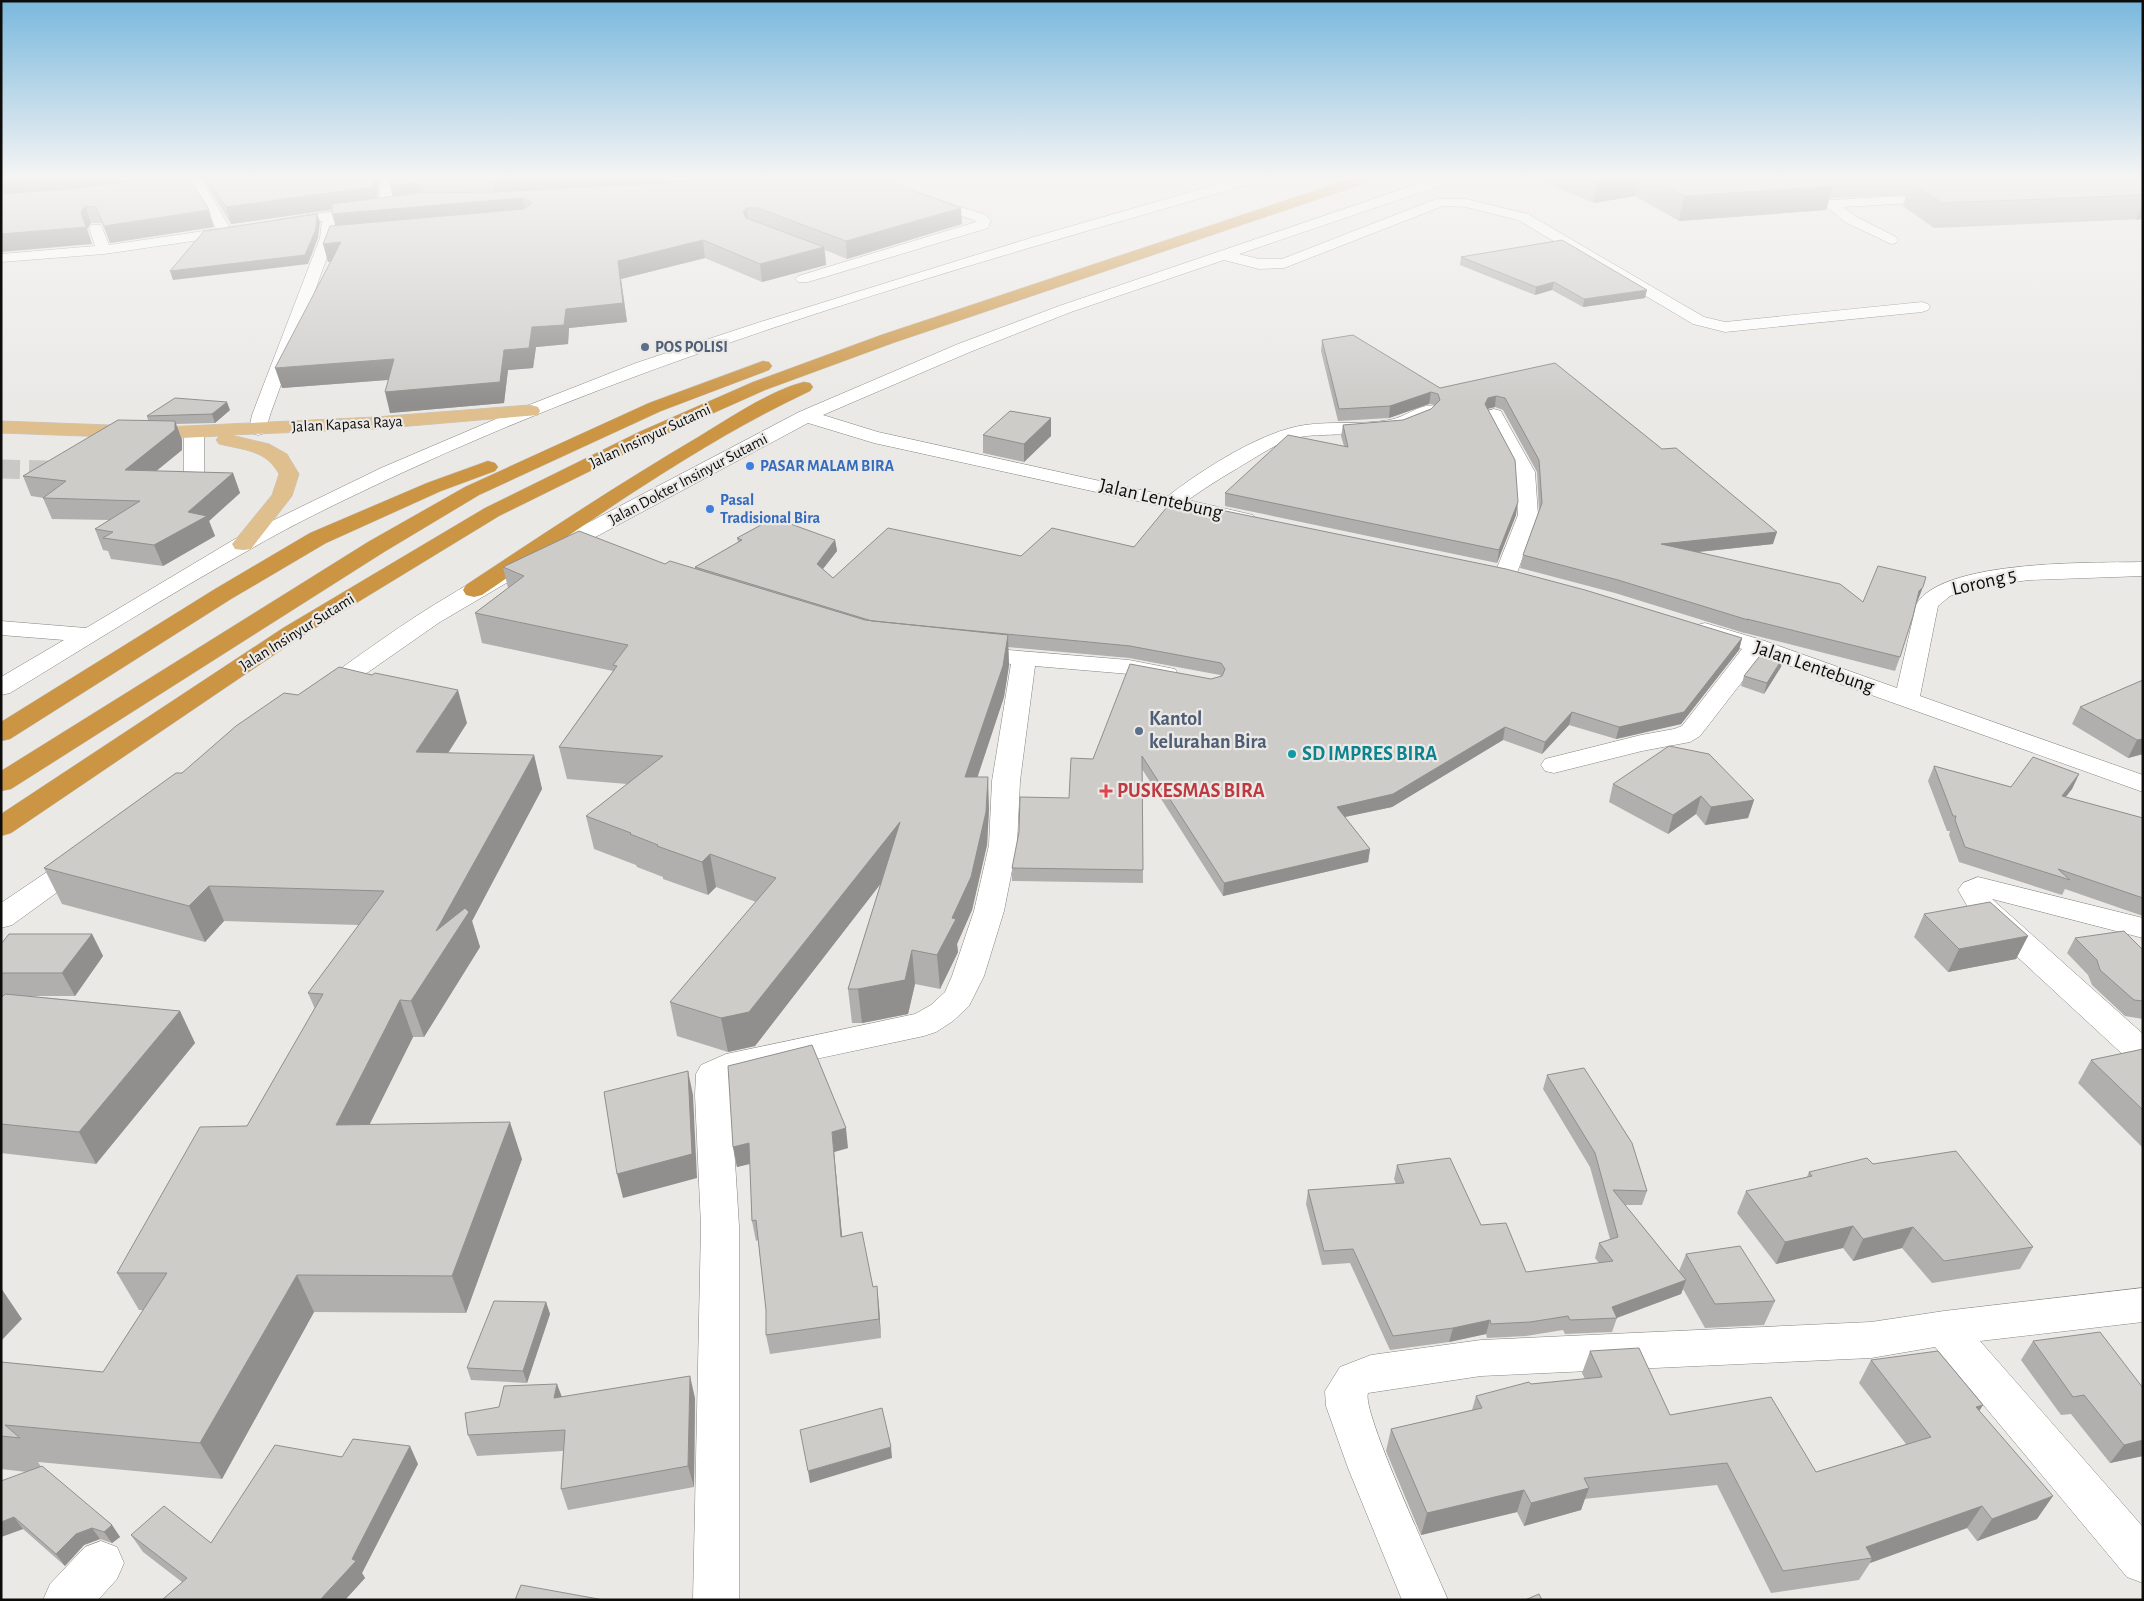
<svg xmlns="http://www.w3.org/2000/svg" width="2144" height="1601" font-family="'Alegreya Sans',sans-serif">
  <rect width="100%" height="100%" fill="#ebe9e6"/>
  <g fill="none" stroke-linecap="round" stroke-linejoin="round">
    <path stroke="#cac8c5" stroke-width="19" stroke-dasharray="19 9" stroke-linecap="butt" d="M1,469L49,470"/>
    <g stroke="#868481" stroke-width="1">
      <path id="minor" d="M188,179H201L230,228H241L243,231L241,234L104,254L1,262V254L95,246L89,228L91,225H101L109,245L217,229Z
        M381,179H395L392,208L385,212L378,208Z
        M1236,179H1258L1257,182C965,266 670,348 395,476C346,499 295,523 249,550C168,595 89,645 10,693L1,695V677L64,640L1,635V621L86,628L235,539L381,468L524,407L636,363L757,323L1037,236Z
        M1432,179H1452L1451,182L1239,254L1259,259H1282L1436,199H1466L1528,214L1704,317L1725,322L1922,302L1928,304L1930,307L1928,310L1922,312L1725,332L1693,324L1518,220L1466,207L1443,206L1284,268L1259,269L1224,260L1071,312L970,352L823,415L878,432L1168,496C1203,469 1262,431 1305,425C1333,421 1361,425 1389,420C1405,418 1420,403 1435,406L1437,410C1418,439 1355,433 1324,435C1314,435 1304,436 1294,438C1280,442 1268,450 1256,457C1233,471 1210,484 1188,500L1253,515L1256,519L1253,523L1246,525L874,443L808,423L560,556L552,558L544,556L541,551L544,546L799,412L958,344L1059,306Z
        M1942,194L1947,195L1949,198L1947,201L1843,207L1855,216L1896,237L1898,240L1896,243L1891,244L1845,222L1823,204L1830,200Z
        M924,196L984,214L991,220L988,228L808,282H798L795,279L798,276L976,222L974,220L919,203L917,200Z
        M370,206L377,210L375,213L336,219L334,238L270,415L265,433L258,435L251,433L249,429L252,415L320,238L322,221L281,227L276,226L274,223L276,220L281,219Z
        M1494,409L1501,411L1503,415L1535,472L1538,515L1517,573L1514,578L1506,580L1498,578L1495,573L1518,515L1515,472L1485,415L1487,411Z
        M194,431L201,433L204,437V472L201,476L194,478L187,476L184,472V437L187,433Z
        M2143,562V576L2029,580L1972,588L1950,596L1938,606L1920,696L2143,775V792L1762,656L1700,736L1690,742L1642,751L1554,773L1545,771L1541,765L1545,759L1641,735L1674,729L1682,726L1742,649L1697,635L1693,630L1697,625L1705,623L1765,641L1897,688L1916,605C1941,559 2094,563 2143,562Z
        M500,570L508,572L511,577L508,582L440,622L331,698L322,701L313,698L309,693L313,688C359,656 404,622 452,594C467,585 483,575 500,570Z
        M1008,650L1129,660L1175,669L1178,674L1175,679L1166,681L1129,674L1035,666L1020,781L1017,845L1004,911L984,976L969,1006L953,1021L936,1032L924,1036L745,1074L730,1081L739,1226V1600H693L701,1226L695,1095L696,1074L701,1065L726,1054L915,1014L931,1005L945,992L952,976L974,911L989,845L992,781L1011,664L999,662L996,657L999,652Z
        M82,852L92,855L96,861L92,867L12,925L1,928V903L72,855Z
        M1978,877L2143,918V938L1992,899L2143,1034V1065L2131,1062L1973,916L1958,890L1963,883Z
        M2143,1288V1322L1980,1341L2143,1527V1583L2127,1577L1935,1347L1871,1358L1481,1376L1368,1393C1361,1411 1436,1571 1448,1600H1402L1348,1468L1326,1406L1325,1391L1340,1367L1371,1355L1481,1340L1871,1322L1944,1311Z
        M101,1541L117,1547L124,1563L117,1579L98,1600H43L50,1584L85,1547Z"/>
    </g>
    <g stroke="#c5c5c4" stroke-width="1">
      <path id="major" d="M531,405L538,407L540,411L538,415L375,429L231,435L269,444L287,454L299,474L292,496L251,549L243,550L235,549L232,544L272,495L279,474C266,450 244,450 219,444L216,440L219,436L164,439L1,433V421L164,427L375,417Z"/>
    </g>
    <g stroke="#c5c5c4" stroke-width="1">
      <path id="highway" d="M1350,179H1370L1369,182L893,343L765,390L653,440L499,516L299,638L11,833L1,836V814L283,628L485,508L639,432L753,382L881,335Z
        M763,361L769,362L772,366L769,370L661,411L479,495L384,552L11,789L1,791V771L368,542L465,487L649,403Z
        M804,382L810,383L813,387L810,391C697,444 586,524 482,595L474,597L466,595L463,590L466,585C543,534 620,483 700,436C728,419 773,389 804,382Z
        M488,461L495,463L498,467L495,471L441,491L326,543L231,599L10,739L1,741V722L215,589L310,533L427,483Z"/>
    </g>
    <use href="#minor" fill="#fff" fill-rule="evenodd"/>
    <use href="#major" fill="#e0bf8f" fill-rule="evenodd"/>
    <use href="#highway" fill="#cb9544" fill-rule="evenodd"/>
  </g>
  <path fill="#b1afad" d="M203,179H379L377,198L393,197L390,185L391,179H893L894,181H886L962,224L847,259L825,250L826,265L762,282L705,258L621,279L627,322L569,328L568,344L536,347L533,368L508,370L504,403L390,413L388,380L282,388L331,261L328,262L336,226L332,210L231,224Z
    M1536,179H2143V219L1934,228L1903,206L1906,195L1832,198L1830,197L1826,210L1679,221L1635,196L1594,203Z
    M1,182L214,227L110,243L102,223H91L87,229L92,244Z
    M1461,257L1645,298L1583,307L1552,290L1535,295L1460,265Z
    M1322,340L1440,388L1555,363L1773,544L1699,552L1863,602L1918,600L1917,602L1900,657L1895,671L1745,633H1744L1615,593L1520,568L1523,555L1539,511L1537,472L1503,410L1495,407L1488,409L1516,515L1497,563L1225,506V493L1344,446L1341,436L1343,425L1403,420L1431,409L1435,405L1429,404L1389,418L1338,421L1321,351Z
    M230,410L215,423L176,424L182,440V450L156,471L233,473L240,493L209,521L215,536L163,566L111,559L108,551L103,550L95,529L109,520L52,519L43,498H44L31,496L23,476L148,420L147,416Z
    M983,435L1051,436L1024,462L983,453Z
    M737,538L835,540L837,551L823,569L833,578L1021,556L1134,547L1742,638L1739,650L1681,724L1616,739L1569,725L1542,754L1503,740L1392,807L1345,817L1370,849L1368,862L1223,896L1142,769L1143,883L1012,881V868L1069,798L1093,759L1211,679L1221,676L1220,675L1129,658L1008,647L1009,665L1004,697L977,777L989,809L987,845L972,910L957,944L958,952L940,989L915,984L908,1014L862,1023H852L848,989L881,883L755,1046L728,1052L677,1036L670,1002L756,902L716,887L708,895L663,879V877L637,867L636,865L594,849L586,816L627,784L567,779L559,747L613,671L482,643L475,613L508,588L503,567L665,564L695,569V567L738,542Z
    M1781,667L1764,694L1741,686L1744,676Z
    M2143,680V754L2128,758L2072,724L2080,707Z
    M467,723L448,753L534,755L542,789L472,921L480,947L424,1037H413L369,1124L522,1159L466,1313L314,1312L222,1479L38,1462L41,1467L112,1525L120,1537L112,1543L100,1539L84,1545L65,1566L23,1529L1,1537L27,1472L1,1469V1362L103,1372L143,1310H139L117,1273L247,1126L315,1009L308,993L359,925L224,921L205,942L62,904L44,868L182,773Z
    M1934,766L2011,787L2079,774L2072,789L2065,797L2143,818V916L2065,889L2062,895L1959,862L1949,835L1950,831H1947L1928,781Z
    M1613,784L1754,800L1748,818L1705,825L1696,814L1668,834L1609,802Z
    M1924,914L2028,936L2016,959L1948,972L1914,937Z
    M92,934L103,956L75,996H30L180,1011L195,1043L96,1164L1,1153V998L3,996H1V973Z
    M2075,938L2143,950V1019L2125,1016L2092,985L2088,975L2067,953Z
    M2143,1049V1148L2078,1083L2091,1060Z
    M1547,1075L1647,1191L1642,1205H1625L1679,1271L1686,1254L1775,1301L1764,1325L1705,1328L1683,1289L1681,1294L1617,1318L1612,1332L1565,1334L1563,1330L1526,1336L1487,1338L1486,1334L1449,1342L1390,1350L1350,1263L1322,1265L1306,1204L1308,1190L1396,1184L1394,1179L1397,1165L1481,1225L1526,1272L1599,1263L1595,1258L1599,1243L1610,1239L1590,1167L1543,1089Z
    M733,1147L848,1148L834,1152L842,1236L873,1287L879,1306L881,1338L770,1354L766,1335V1310L758,1240L756,1241L752,1221L750,1164L737,1167Z
    M1873,1164L2033,1247L2020,1269L1932,1283L1902,1248L1853,1261L1843,1248L1776,1264L1737,1213L1746,1191L1807,1177L1809,1172Z
    M546,1302L550,1314L527,1383L471,1380L467,1368Z
    M2033,1341L2143,1456L2110,1463L2071,1414L2061,1415L2021,1360Z
    M1590,1351L1670,1415L1816,1472L1906,1444L1859,1383L1871,1360L1983,1405L1979,1410L2037,1519L1977,1541L1967,1528L1870,1563L1859,1580L1771,1593L1717,1485L1584,1499L1581,1510L1524,1526L1517,1512L1421,1535L1386,1451L1391,1429L1472,1410L1476,1396L1531,1384L1585,1379L1582,1373Z
    M562,1397L695,1398L694,1487L568,1510L561,1489L563,1451L477,1456L468,1435Z
    M342,1457L418,1464L362,1573L365,1578L345,1600H162L182,1582L143,1552L131,1535L211,1543Z"/>
  <path fill="#908f8d" d="M45,179H186L1,199V182Z
    M373,179H379L376,203L231,224L226,207Z
    M520,179H691L688,185L496,197L492,181Z
    M1598,179H1639L1635,196L1594,203Z
    M419,182L423,198L394,202L390,185Z
    M1833,186L1826,210L1679,221L1684,196Z
    M523,198L527,214L337,231L332,214Z
    M2143,203V219L2136,220Z
    M85,206L91,223L87,229L92,244L1,252V234L81,212Z
    M747,208L749,225L743,212Z
    M961,208L962,224L847,259L846,241Z
    M209,210L214,227L110,243L104,226Z
    M317,214L320,222L318,238L308,264L173,280L170,271Z
    M703,240L705,258L621,279L627,322L569,328L568,344L536,347L533,368L508,370L504,403L390,413L385,392L532,327L566,309L618,261Z
    M341,242L346,260L328,262L323,244Z
    M824,247L826,265L762,282L760,264Z
    M1554,282L1552,290L1535,295L1536,287Z
    M1647,290L1645,298L1583,307L1584,299Z
    M394,359L399,379L282,388L275,368Z
    M1431,392L1429,404L1389,418L1390,406Z
    M1496,396L1495,407L1486,409L1485,404L1488,398Z
    M227,402L230,410L215,423L212,414Z
    M1051,418V436L1024,462V444Z
    M175,421L182,440V450L133,490L125,470Z
    M233,473L240,493L209,521L215,536L163,566L154,545L188,512Z
    M1518,502L1516,515L1497,563L1499,550Z
    M1777,532L1773,544L1658,556L1661,544Z
    M835,540L837,551L818,575L817,564Z
    M1923,587L1918,600L1914,605L1919,591Z
    M1008,635L1009,665L1004,697L967,809L965,777Z
    M1742,638L1739,650L1681,724L1616,739L1619,727Z
    M1784,656L1781,667L1764,694L1767,683Z
    M458,690L467,723L427,786L416,752Z
    M1572,712L1569,725L1542,754L1545,742Z
    M1505,727L1503,740L1392,807L1335,819L1337,807Z
    M2143,739V754L2128,758L2137,740Z
    M534,755L542,789L472,921L480,947L424,1037L411,1001L436,931Z
    M2079,774L2072,789L2055,811L2062,796Z
    M988,777L989,809L987,845L972,910L957,944L958,952L940,989L937,955L952,918Z
    M1701,796L1696,814L1668,834L1673,815Z
    M1754,800L1748,818L1705,825L1711,807Z
    M900,822L903,855L755,1046L728,1052L721,1018Z
    M1370,849L1368,862L1223,896L1224,883Z
    M710,854L716,887L708,895L702,862Z
    M209,886L224,921L205,942L189,906Z
    M92,934L103,956L75,996L62,973Z
    M2028,936L2016,959L1948,972L1959,949Z
    M912,950L915,984L908,1014L862,1023L858,989Z
    M400,1000L413,1037L351,1162L336,1125Z
    M180,1011L195,1043L96,1164L79,1132Z
    M688,1071L693,1095L697,1178L623,1198L617,1174Z
    M510,1122L522,1159L466,1313L452,1276Z
    M846,1128L848,1148L834,1152L844,1256L841,1237L832,1132Z
    M749,1143L753,1163L737,1167L733,1147Z
    M1853,1226L1843,1248L1776,1264L1785,1242Z
    M1913,1227L1902,1248L1853,1261L1863,1239Z
    M297,1275L314,1312L222,1479L200,1443Z
    M1686,1280L1681,1294L1616,1318L1612,1307Z
    M877,1286L879,1306L881,1338L879,1319Z
    M1,1288L22,1319L1,1341Z
    M546,1302L550,1314L527,1383L523,1371Z
    M1490,1320L1486,1334L1449,1342L1453,1328Z
    M690,1376L695,1398L694,1487L688,1466Z
    M557,1384L565,1405L554,1398Z
    M1983,1405L1969,1427L1976,1407Z
    M2143,1440V1456L2110,1463L2124,1445Z
    M410,1446L418,1464L362,1573L365,1578L345,1600H320L352,1559Z
    M891,1447L892,1458L810,1483L808,1471Z
    M1589,1488L1581,1510L1524,1526L1531,1503Z
    M1524,1490L1517,1512L1421,1535L1427,1513Z
    M2053,1496L2037,1519L1977,1541L1992,1519Z
    M1982,1506L1967,1528L1870,1563L1872,1558L1866,1547Z
    M14,1517L23,1529L1,1537V1522Z
    M112,1525L120,1537L112,1543L104,1532Z
    M92,1528L100,1539L84,1545L65,1566L56,1554L76,1534Z"/>
  <path fill="#ceccc9" stroke="#908f8d" d="M1,179H45L1,182Z
    M147,179H190L209,210L104,226L96,207L85,206L81,212L86,227L1,234V194L79,188Z
    M208,179H373L372,187L226,207Z
    M391,179H520L492,181L419,182L390,185Z
    M690,179H882L961,208L846,241L758,208H747L743,212L746,218L824,247L760,264L703,240L618,261L623,303L566,309L564,325L532,327L529,348L504,350L500,382L385,392L394,359L275,368L341,242L323,244L330,226L524,209L532,203L523,198L332,214V204L419,193L493,192L684,182Z
    M1654,179H1821L1833,186L1684,196Z
    M1961,179H2143V195L1942,203L1910,182Z
    M317,214L316,229L305,255L170,271L204,231Z
    M1562,240L1647,290L1584,299L1554,282L1536,287L1461,257Z
    M1353,335L1440,388L1555,363L1662,449L1676,448L1777,532L1661,544L1840,584L1863,602L1878,566L1926,577L1923,587L1919,591L1913,616L1900,657L1747,619L1748,620L1618,580L1523,555L1542,503L1539,460L1505,398L1496,396L1488,398L1485,404L1515,460L1518,502L1499,550L1225,493L1288,435L1348,447L1343,425L1403,420L1431,409L1440,400L1438,394L1431,392L1390,406L1339,409L1322,340Z
    M175,398L227,402L212,414L147,416Z
    M1010,411L1051,418L1024,444L983,435Z
    M118,420L175,421V430L125,470L233,473L188,512L207,516L154,545L103,538L113,532L95,529L140,501L43,498L66,481L23,476Z
    M1167,507L1206,513L1211,508L1506,569L1585,590L1742,638L1684,712L1619,727L1572,712L1545,742L1505,727L1393,794L1337,807L1370,849L1224,883L1142,756L1143,870L1012,868L1019,832L1020,797L1069,798L1071,758L1093,759L1130,664L1211,679L1222,676L1225,669L1221,663L1130,646L872,621L695,567L742,540L737,538L774,518L835,540L817,564L833,578L888,528L1021,556L1052,528L1134,547Z
    M579,531L665,564L670,561L865,620L1008,635L1003,666L965,777H988L986,812L971,877L952,918L956,919L937,955L912,950L905,980L858,989H848L900,822L749,1012L721,1018L670,1002L776,878L710,854L702,862L657,846L658,845L630,834L631,833L586,816L663,756L559,747L617,666L613,665L628,645L475,613L524,576L503,567Z
    M1766,648L1784,656L1767,683L1744,676Z
    M339,667L372,675L375,673L458,690L416,752L534,755L436,931L465,908L469,912L411,1001L400,1000L336,1125L510,1122L452,1276L297,1275L200,1443L5,1425L20,1438L1,1436V1362L103,1372L167,1273H117L200,1127L247,1126L323,994L308,993L384,891L209,886L189,906L44,868L176,773H182L236,726L284,693L298,695Z
    M2143,680V739L2137,740L2080,707Z
    M1669,746L1709,754L1754,800L1711,807L1701,796L1673,815L1613,784Z
    M2033,757L2079,774L2062,796L2143,818V898L2058,869L2070,880L1965,847L1955,820L1956,816H1953L1934,766L2011,787Z
    M1990,902L2028,936L1959,949L1924,914Z
    M2124,931L2143,950V1001L2134,1000L2100,970L2097,960L2075,938Z
    M9,934H92L62,973H1V944Z
    M5,994L180,1011L79,1132L1,1124V998Z
    M812,1045L846,1128L832,1132L841,1237L862,1232L873,1287L877,1286L879,1319L766,1335V1310L756,1220L752,1221L749,1143L733,1147L728,1066Z
    M2143,1049V1110L2091,1060Z
    M1584,1068L1632,1143L1647,1191L1613,1190L1686,1280L1612,1307L1617,1318L1570,1320L1568,1316L1530,1322L1491,1324L1490,1320L1453,1328L1393,1336L1353,1249L1324,1251L1308,1190L1404,1183L1397,1165L1450,1158L1481,1225L1506,1223L1526,1272L1613,1261L1599,1243L1618,1237L1595,1153L1547,1075Z
    M688,1071L692,1154L617,1174L604,1092Z
    M1956,1151L2033,1247L1944,1261L1913,1227L1863,1239L1853,1226L1785,1242L1746,1191L1812,1176L1809,1172L1867,1158L1873,1164Z
    M1740,1246L1775,1301L1715,1304L1686,1254Z
    M494,1301L546,1302L523,1371L467,1368Z
    M2100,1332L2143,1388V1440L2124,1445L2084,1395L2073,1397L2033,1341Z
    M1639,1348L1670,1415L1771,1397L1816,1472L1931,1437L1871,1360L1938,1351L1983,1405L1976,1407L2053,1496L1992,1519L1982,1506L1866,1547L1872,1558L1783,1571L1727,1463L1584,1478L1589,1488L1531,1503L1524,1490L1427,1513L1391,1429L1482,1408L1476,1396L1529,1382L1531,1384L1602,1377L1590,1351Z
    M690,1376L688,1466L561,1489L565,1430L468,1435L465,1413L499,1407L504,1386L557,1384L554,1398Z
    M882,1408L891,1447L808,1471L800,1430Z
    M353,1439L410,1446L352,1559L356,1561L320,1600H162L187,1578L131,1535L164,1506L211,1543L275,1445L342,1457Z
    M42,1466L112,1525L104,1532L92,1528L76,1534L56,1554L14,1517L1,1522V1481Z
    M521,1585L604,1600H515Z
    M1539,1594L1542,1600H1525Z"/>
  <linearGradient id="sky" x2="0" y2="1"><stop stop-color="#79b8dd"/><stop offset="0.44" stop-color="#f6f5f4"/><stop offset="1" stop-color="#f6f5f4" stop-opacity="0"/></linearGradient>
  <rect width="2144" height="403" fill="url(#sky)"/>
  <g fill="#5c6f8a" stroke="#ebe9e6" stroke-width="2">
    <circle cx="645" cy="347" r="5"/>
    <circle cx="1139" cy="731" r="5"/>
  </g>
  <g fill="#3f7fe0" stroke="#ebe9e6" stroke-width="2">
    <circle cx="750" cy="466" r="5"/>
    <circle cx="710" cy="509" r="5"/>
  </g>
  <circle fill="#0f9aa8" stroke="#ebe9e6" stroke-width="2" cx="1292" cy="754" r="5"/>
  <path fill="#e0444e" stroke="#ebe9e6" stroke-width="2" d="M1103.5 783.5h5v5h5v5h-5v5h-5v-5h-5v-5h5z"/>
  <g text-anchor="middle" dominant-baseline="central" stroke-width="4.5" stroke-linejoin="round" paint-order="stroke">
    <g font-size="16" font-weight="bold" fill="#4e5e75" stroke="#ebe9e6" text-anchor="start">
      <text x="655" y="347">POS POLISI</text>
    </g>
    <g font-size="16" fill="#0d0c0b" stroke="#ebe9e6">
      <text transform="translate(347 424) rotate(-3)">Jalan Kapasa Raya</text>
      <text transform="translate(650 436) rotate(-25)">Jalan Insinyur Sutami</text>
      <text transform="translate(688 479) rotate(-28)">Jalan Dokter Insinyur Sutami</text>
      <text transform="translate(297 632) rotate(-32)">Jalan Insinyur Sutami</text>
    </g>
    <g font-size="16" font-weight="bold" fill="#366cbe" stroke="#ebe9e6" text-anchor="start">
      <text x="760" y="466">PASAR MALAM BIRA</text>
      <text x="720" y="500">Pasal<tspan x="720" dy="18">Tradisional Bira</tspan></text>
    </g>
    <g font-size="20" fill="#0d0c0b" stroke="#ebe9e6">
      <text transform="translate(1161 499) rotate(13)">Jalan Lentebung</text>
      <text transform="translate(1984 582) rotate(-13)">Lorong 5</text>
      <text transform="translate(1814 667) rotate(19)">Jalan Lentebung</text>
    </g>
    <g font-size="20" font-weight="bold" fill="#4e5e75" stroke="#ebe9e6" text-anchor="start">
      <text x="1149" y="719">Kantol<tspan x="1149" dy="23">kelurahan Bira</tspan></text>
    </g>
    <g font-size="20" font-weight="bold" fill="#0d838f" stroke="#ebe9e6" text-anchor="start">
      <text x="1302" y="754">SD IMPRES BIRA</text>
    </g>
    <g font-size="20" font-weight="bold" fill="#be3a42" stroke="#ebe9e6" text-anchor="start">
      <text x="1117" y="791">PUSKESMAS BIRA</text>
    </g>
  </g>
  <rect width="2144" height="1601" fill="none" stroke="#0d0c0b" stroke-width="5"/>
</svg>
